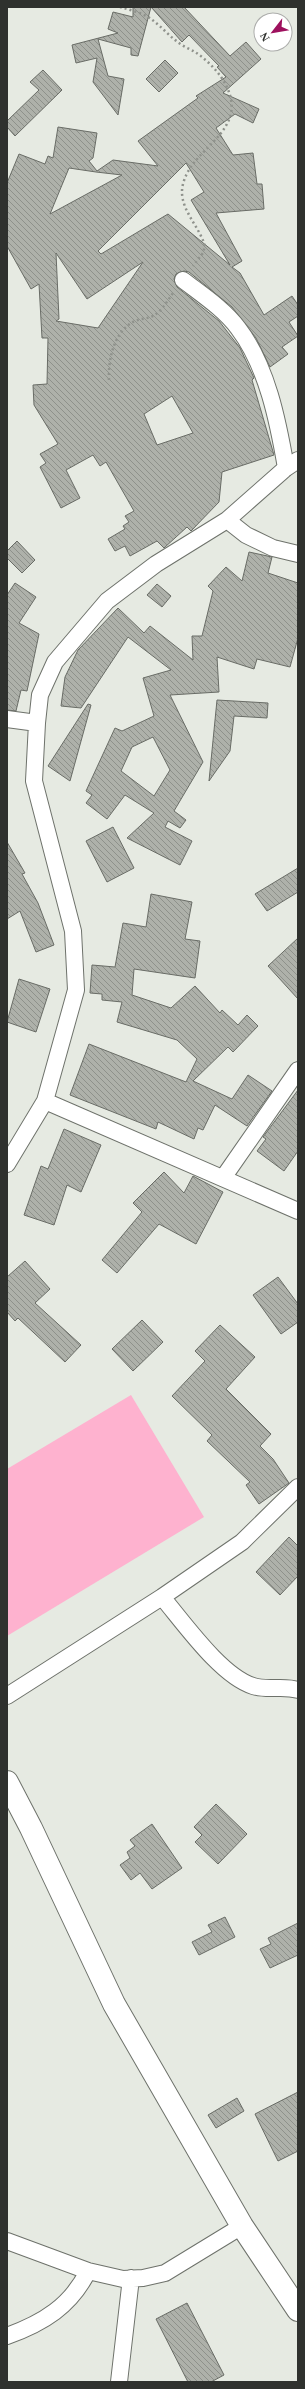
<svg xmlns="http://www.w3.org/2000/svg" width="305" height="2389" font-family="Georgia,serif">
  <defs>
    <pattern id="building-back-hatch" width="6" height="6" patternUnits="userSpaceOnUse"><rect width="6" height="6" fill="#aeb1aa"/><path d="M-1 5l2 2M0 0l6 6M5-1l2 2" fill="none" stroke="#8e918b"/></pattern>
  </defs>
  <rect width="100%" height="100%" fill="#e6eae2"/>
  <path fill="#feb2cf" d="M131,1395L204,1517L7,1636V1469Z"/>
  <path fill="url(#building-back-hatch)" stroke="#696c66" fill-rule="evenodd" d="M133,7H151L138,56L131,55V48L98,39L108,76L124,79L118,115L93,82L97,58L76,63L72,45L118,33L108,29L113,12L133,17Z
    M151,7H184L230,56L246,42L261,59L223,93L259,109L253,123L235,114L216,128L233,155L253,153L257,184H262L264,209L216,213L242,261L232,267L240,273L264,315L292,296L298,305V316L289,322L298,336L282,347L288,354L270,367L256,338L232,307L189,272L184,271L176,274L174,279L177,287L219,321L240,348L254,378L252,380L274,455L222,472L219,502L191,531L187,527L164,548L157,541L130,556L125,546L115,551L108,539L125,529L123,526L129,522L125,516L134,511L106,462L100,466L93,455L66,470L80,498L61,508L40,467L46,463L40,454L58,444L34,405L33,385L47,384L48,338H42L39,284L31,289L7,246V183L19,154L45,164L48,156L53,158L58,127L97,133L93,158L89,161L97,171L113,160L158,166L138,141L198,98L196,96L226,77L217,67L219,66L189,35L182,42ZM186,163L204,192L191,200L230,265L168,214L101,254L98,251ZM69,168L96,172L122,175L50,214ZM56,253L87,299L143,262L98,328L56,321L59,319ZM172,396L193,433L157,445L144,414Z
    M165,60L178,73L159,92L146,79Z
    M43,70L62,90L15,136L7,127V121L39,90L30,82Z
    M17,541L35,560L22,573L7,558V551Z
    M249,552L272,557L268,573L298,583V638L290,667L257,659L254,669L217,657L219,692L170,695L203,762L174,811L186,820L180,828L168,821L165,827L192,841L180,865L127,838L154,813L125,795L107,819L86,803L92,795L86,791L115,728L122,731L154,716L143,678L171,670L128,637L81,708L61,706L65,677L78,650L118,608L144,633L150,626L193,660L192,636H202L213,591L208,586L226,567L242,581ZM153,737L170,770L154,796L121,771L132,747Z
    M15,583L36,597L19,623L39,634L27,691L21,690L16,711L7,710V595Z
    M157,584L171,596L162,607L147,595Z
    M217,700L268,703L267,718L234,716L230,751L209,781Z
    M88,704L91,705L70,781L48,766Z
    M113,827L134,868L107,882L86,841Z
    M7,842L25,873L22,874L38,903L54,945L36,952L20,911L7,919Z
    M298,868V892L267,911L255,894Z
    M151,894L192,902L185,939L200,941L195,978L134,969L132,995L171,1008L195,986L220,1013L222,1010L238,1025L247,1015L258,1026L233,1052L228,1047L193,1081L232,1099L248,1075L272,1091L247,1126L215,1105L203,1130L198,1128L194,1139L158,1122L156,1129L70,1095L89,1044L186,1082L197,1059L177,1040L117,1022L122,1002L102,1000V994L90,993L92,965L115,967L123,923L146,927Z
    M298,938V999L268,966Z
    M19,979L50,989L36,1032L7,1022Z
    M298,1090V1151L284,1171L257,1151L266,1139L263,1137Z
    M64,1129L101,1145L81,1192L67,1185L54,1225L24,1215L41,1166L48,1169Z
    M164,1172L184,1193L193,1176L223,1192L196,1244L159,1224L117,1273L102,1260L142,1212L133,1203Z
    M25,1261L50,1289L35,1303L81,1345L65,1362L18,1318L15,1321L7,1312V1277Z
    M278,1277L298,1304V1322L281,1334L253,1295Z
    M142,1320L163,1342L133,1371L112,1349Z
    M220,1325L255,1357L226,1389L271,1434L260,1446L273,1459L289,1483L259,1504L246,1485L250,1482L207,1441L212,1435L172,1396L205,1361L195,1351Z
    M289,1537L298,1546V1576L280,1595L256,1572Z
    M216,1804L247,1834L218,1864L195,1842L202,1835L194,1827Z
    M152,1824L182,1868L152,1889L140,1873L131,1880L120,1865L130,1858L127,1852L135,1846L130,1840Z
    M225,1917L235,1937L199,1955L192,1942L212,1932L208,1925Z
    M298,1923V1955L270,1968L260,1949L271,1944L268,1938Z
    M298,2092V2151L278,2161L255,2114Z
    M237,2098L244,2111L216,2128L208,2115Z
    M187,2303L224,2375L211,2382H188L156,2319Z"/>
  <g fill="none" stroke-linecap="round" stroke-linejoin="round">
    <g stroke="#6e726b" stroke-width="18">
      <path id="street" d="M183,280C201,294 224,309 238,328C267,366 278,421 286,468
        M227,520L246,535L273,548L298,554
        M7,719L37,723
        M45,1101L298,1211
        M7,1164L45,1101L76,990L73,931L34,781L37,723L40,695L55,662L107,601L156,564L227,520L286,468L298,460
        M223,1178L298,1070
        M162,1597C184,1623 221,1676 253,1686C268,1691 283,1685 298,1690
        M7,1696L162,1597L242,1542L298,1487
        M7,2241L88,2271L123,2279L143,2278L165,2273L242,2226
        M7,2336C43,2323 71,2306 88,2271
        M119,2382L131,2278"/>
    </g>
    <g stroke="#6e726b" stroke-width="24">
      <path id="secondary" d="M7,1782L31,1828L114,2004L242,2226L298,2310"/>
    </g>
    <path stroke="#8f928c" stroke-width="2.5" stroke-dasharray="2 3" stroke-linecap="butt" d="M120,7C130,10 143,13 151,19C161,26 169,36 179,43C184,47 190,49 195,52C215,65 238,92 230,117C221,143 190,156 183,184C177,207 199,225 205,246L203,253L193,266
      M109,380C108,359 114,331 135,321C142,318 150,319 156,314C163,309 168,300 173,293"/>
    <use href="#street" stroke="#fff" stroke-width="16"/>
    <use href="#secondary" stroke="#fff" stroke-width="22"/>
  </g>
  <rect width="305" height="2389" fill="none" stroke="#2f312e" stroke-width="16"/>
  <g transform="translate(273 32) rotate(239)"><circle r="19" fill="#ffffff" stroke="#acadab"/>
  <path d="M0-3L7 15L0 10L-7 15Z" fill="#9e115e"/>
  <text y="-6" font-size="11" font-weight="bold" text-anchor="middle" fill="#2f312e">N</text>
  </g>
</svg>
